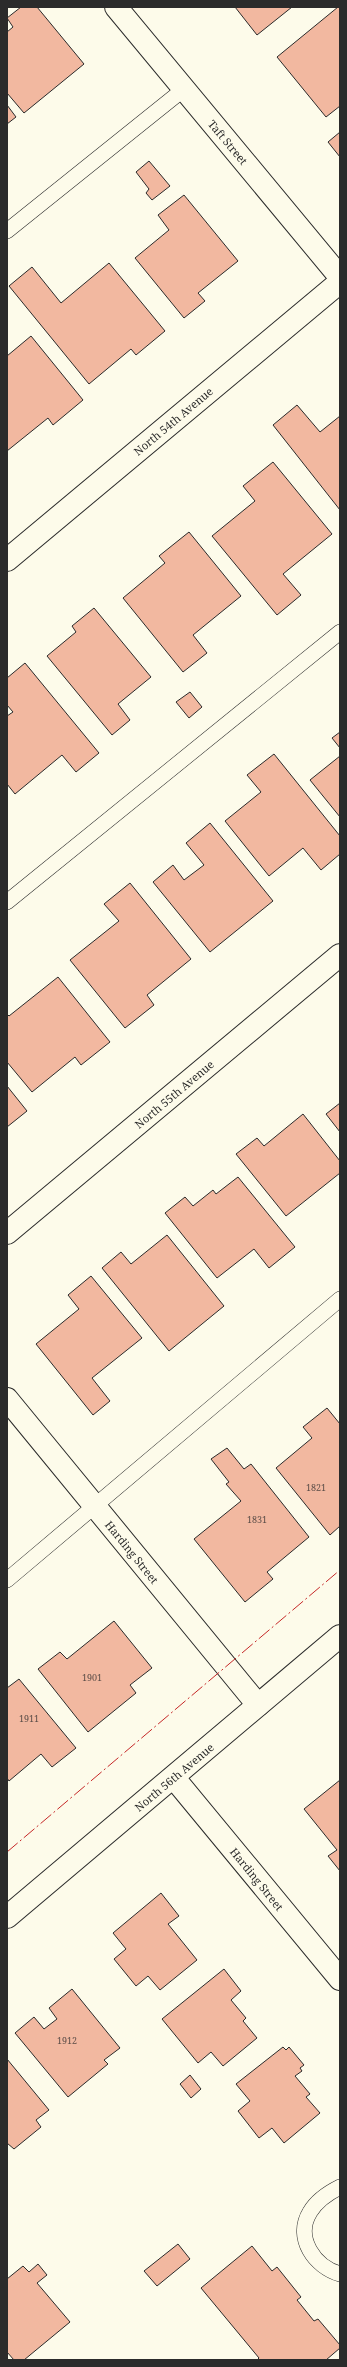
<svg xmlns="http://www.w3.org/2000/svg" width="347" height="2367" font-family="'Noto Serif',serif">
  <rect width="100%" height="100%" fill="#fdfbea"/>
  <path fill="#f2b8a0" stroke="#2b2b2b" d="M21,7H37L84,64L24,113L7,93V32L13,27L7,18Z
    M235,7H292L257,35Z
    M338,7H340V106L326,117L277,57Z
    M7,105L16,117L7,124Z
    M340,132V157L328,142Z
    M149,161L170,186L152,200L146,193L149,189L136,172Z
    M184,195L238,261L198,293L205,301L184,318L135,258L169,230L158,215Z
    M109,263L165,331L136,355L131,349L89,384L9,286L32,267L61,303Z
    M31,336L83,400L53,425L48,418L7,451V356Z
    M297,405L320,432L340,416V510L273,425Z
    M273,462L332,534L283,574L301,595L277,615L212,536L255,501L243,486Z
    M189,532L241,596L193,635L207,653L183,672L123,598L165,563L159,556Z
    M94,608L151,677L118,704L130,720L112,735L47,656L76,632L72,626Z
    M25,663L99,753L76,772L62,755L15,794L7,784V716L13,712L7,705V678Z
    M190,692L202,707L189,718L176,702Z
    M340,732V748L332,738Z
    M274,754L340,836V854L321,870L303,848L269,876L225,821L261,792L247,775Z
    M340,756V817L310,780Z
    M210,823L273,901L210,952L153,882L173,865L184,880L204,865L186,843Z
    M130,883L191,959L147,995L154,1005L125,1028L70,960L119,921L104,904Z
    M58,977L110,1042L81,1065L75,1057L32,1092L7,1062V1014L9,1016Z
    M7,1086L27,1111L7,1127Z
    M340,1103V1132L326,1114Z
    M303,1114L340,1161V1173L286,1216L236,1154L257,1138L264,1146Z
    M238,1177L295,1247L269,1268L254,1249L217,1278L165,1213L185,1197L193,1206L213,1190L216,1194Z
    M167,1235L224,1306L169,1351L102,1268L121,1252L131,1264Z
    M91,1276L142,1338L92,1378L110,1401L93,1415L36,1344L79,1309L68,1295Z
    M327,1408L340,1424V1526L330,1535L276,1468L312,1438L303,1427Z
    M227,1448L244,1469L251,1464L309,1537L267,1572L273,1579L245,1602L194,1539L241,1501L226,1484L229,1482L211,1459Z
    M114,1621L152,1668L130,1685L136,1693L88,1732L38,1669L60,1652L67,1659Z
    M19,1679L76,1748L52,1767L41,1754L9,1781L7,1778V1688Z
    M340,1780V1871L328,1856L337,1850L304,1809Z
    M161,1893L179,1916L168,1924L197,1960L160,1990L148,1976L136,1986L114,1959L126,1949L113,1933Z
    M224,1969L241,1991L231,2000L246,2018L243,2021L257,2038L223,2066L211,2052L198,2063L162,2019Z
    M72,1989L120,2048L104,2060L108,2064L68,2097L15,2033L34,2017L44,2029L57,2019L49,2008Z
    M283,2047L286,2050L289,2047L304,2065L300,2068L302,2071L295,2076L310,2094L306,2097L320,2113L284,2143L272,2128L259,2138L238,2111L250,2101L236,2084Z
    M7,2059L49,2110L36,2120L41,2127L14,2149L7,2143Z
    M190,2075L201,2089L191,2098L180,2084Z
    M178,2244L190,2259L157,2286L144,2271Z
    M252,2246L272,2271L277,2267L301,2297L297,2300L314,2321L318,2319L340,2345V2348L326,2360H257L259,2358L201,2288Z
    M38,2264L47,2275L37,2283L70,2322L24,2360H14L7,2352V2279L23,2266L29,2272Z"/>
  <g fill="none" stroke-linecap="round" stroke-linejoin="round">
    <g stroke="#2b2b2b" stroke-width="16">
      <path id="service" d="M7,231L184,89
        M7,902L340,632
        M7,1580L340,1299
        M340,2187C328,2193 317,2200 310,2212C294,2238 315,2267 340,2274"/>
    </g>
    <g stroke="#2b2b2b" stroke-width="24">
      <path id="minor" d="M7,560L340,282
        M7,1233L340,955
        M7,1399L258,1705
        M174,1778L340,1979"/>
    </g>
    <g stroke="#2b2b2b" stroke-width="24">
      <path id="tertiary" d="M116,7L340,277
        M7,1917L340,1636"/>
    </g>
    <use href="#service" stroke="#fdfbea" stroke-width="15"/>
    <use href="#minor" stroke="#fdfbea" stroke-width="22"/>
    <use href="#tertiary" stroke="#fdfbea" stroke-width="22"/>
    <path stroke="#c62828" stroke-width="1" stroke-dasharray="14 3 2 3" stroke-linecap="butt" d="M7,1852L340,1570"/>
  </g>
  <g text-anchor="middle" dominant-baseline="central" stroke-width="3" stroke-linejoin="round" paint-order="stroke">
    <g font-size="9" fill="#5d4e48">
      <text x="316" y="1487">1821</text>
      <text x="257" y="1519">1831</text>
      <text x="92" y="1677">1901</text>
      <text x="29" y="1718">1911</text>
      <text x="67" y="2040">1912</text>
    </g>
    <g font-size="11" fill="#2b2b2b" stroke="#fdfbea">
      <text transform="translate(228 142) rotate(50)">Taft Street</text>
      <text transform="translate(173 421) rotate(-40)">North 54th Avenue</text>
      <text transform="translate(174 1094) rotate(-40)">North 55th Avenue</text>
      <text transform="translate(132 1552) rotate(51)">Harding Street</text>
      <text transform="translate(174 1777) rotate(-40)">North 56th Avenue</text>
      <text transform="translate(257 1879) rotate(51)">Harding Street</text>
    </g>
  </g>
  <rect width="347" height="2367" fill="none" stroke="#2b2b2b" stroke-width="16"/>
</svg>
